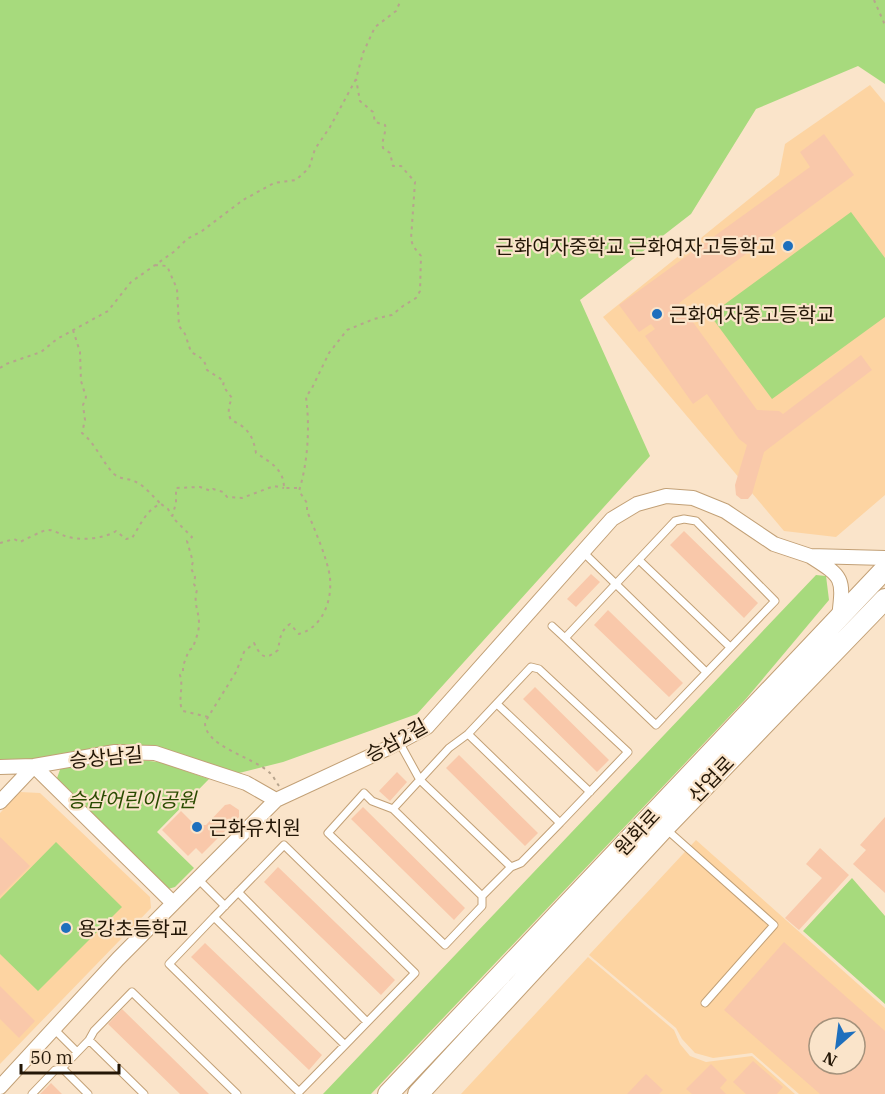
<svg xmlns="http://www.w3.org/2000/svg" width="885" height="1094" font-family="'IBM Plex Serif','Noto Sans KR',serif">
  <rect width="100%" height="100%" fill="#fae4ca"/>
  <path fill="#fdd4a2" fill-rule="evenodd" d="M870,85L885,103V495L836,537L784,531L603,317L779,175L785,144Z
    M20,792L40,793L150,897L151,908L0,1064V813Z
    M696,840L885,1008V1094H799L752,1053L713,1058L695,1053L682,1039L676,1028L589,955ZM819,1028H855V1064H819Z
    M588,957L674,1030L680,1044L690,1056L706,1062L752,1056L795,1094H461Z"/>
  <path fill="#a7da7d" d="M0,0H885V84L858,66L756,109L691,214L580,300L650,456L417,714L283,762L239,773L153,746L0,763Z
    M851,212L885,258V317L772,399L710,315Z
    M816,575L826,576L829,600L745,700L371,1094H323Z
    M116,758L160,762L209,779L157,832L194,868L175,887L168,889L56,781L62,764Z
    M56,842L122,907L38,991L0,954V899Z
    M852,878L885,916V1004L803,931Z"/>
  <path fill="#f9c8aa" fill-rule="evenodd" d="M824,134L854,175L679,303L757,410L779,411L783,414L861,355L872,370L764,452L752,494L748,499H741L736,495L735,485L747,445L739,439L707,394L693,404L645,336L655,329L651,324L639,332L619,305L810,167L800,152Z
    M684,531L758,603L744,618L670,545Z
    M591,574L600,582L576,607L567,599Z
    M608,610L683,683L669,697L594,625Z
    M535,687L609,760L597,772L523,699Z
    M459,755L538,833L525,846L446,768Z
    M397,772L407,782L390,801L379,791Z
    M230,804L239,810V817L202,854L196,848L188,856L162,830L181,811L195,825H206L225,805Z
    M363,807L465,908L454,920L351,819Z
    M885,817V893L853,864L866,850L860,845Z
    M0,837L30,866L0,896Z
    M820,848L849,875L799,930L785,918L822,878L806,864Z
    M278,867L395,980L381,995L264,882Z
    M784,942L885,1031V1094H820L724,1010ZM819,1028H855V1064H819Z
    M205,943L322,1055L309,1070L191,957Z
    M0,986L35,1021L19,1038L0,1019Z
    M122,1009L209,1094H180L108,1024Z
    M753,1061L783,1087L777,1094H746L733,1082Z
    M711,1064L727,1080L720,1088L726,1094H692L686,1089Z
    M646,1074L663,1090L659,1094H627Z
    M51,1083L62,1094H40Z"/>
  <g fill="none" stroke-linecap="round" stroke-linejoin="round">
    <g stroke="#c2a076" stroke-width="9">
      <path id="lane" d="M583,552L706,672
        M639,560L730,647
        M552,626L565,638L656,725L775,601L696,521L684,519L675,521L565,638
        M497,704L590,792
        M468,734L560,823L521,863L511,867
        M399,742L420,780L511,867L482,896
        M393,809L372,801L364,793L328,833L445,945L482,906V896L393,809L449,748L468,734L531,667L539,669L628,752L560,823
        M666,829L774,925L705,1003
        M284,845L415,973L345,1045L214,917Z
        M198,879L225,906
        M238,892L367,1022
        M214,917L169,964L299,1092L345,1045
        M53,1028L77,1052
        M89,1040L144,1094
        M62,1068L88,1094
        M32,1094L55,1070L62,1068L89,1040L94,1031L132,992L237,1094"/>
    </g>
    <g stroke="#c2a076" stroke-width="16">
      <path id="street" d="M810,556C843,577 844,577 839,617
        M0,767L34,766L115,752L155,753L246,783L276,800
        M0,802L34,766L173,903
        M0,1087L118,959L276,800L386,749L427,727L612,519L637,504L666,496L693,498L725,511L774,544L810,556L885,558"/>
    </g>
    <g stroke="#c2a076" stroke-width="22">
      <path id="secondary" d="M388,1094L885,569
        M418,1094L665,827L885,599"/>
    </g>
    <path stroke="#b7a48d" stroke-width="2" stroke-dasharray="3 4.5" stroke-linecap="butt" d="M874,0L885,25
      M155,265L167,266L177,289L179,326L185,334L191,352C200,357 205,359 207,370L224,381L223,386L232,398C229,405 227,412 231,420C247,427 253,435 256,453C270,462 284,469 284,488H300
      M73,330L80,352L81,381L86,397L83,405L85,420L82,433C96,444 102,462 114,474C121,480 129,478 136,482C145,486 153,497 161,504
      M0,368L6,364L41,352L57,339L108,311L131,282L175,251L187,239L202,231L243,200L274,183L296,180L309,168L315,149L330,127L356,79L363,53L375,27L396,11L401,0
      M0,543L14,539L20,542C26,539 42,531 46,530C53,529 59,534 65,536C79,541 104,539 116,531L126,539L132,538C140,526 147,508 161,504L168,509L172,516
      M208,717L183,711C177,702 184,688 180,675L183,672V666L189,650L193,648C195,640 199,633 199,624C199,610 193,604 197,590L194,584L195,577L191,568L193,562L187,541L192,537L172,517L176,503V488L200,487L211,491L213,489L223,492L227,497L242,498L274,486L284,488
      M279,786C276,782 274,777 271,774C255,757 204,747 205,722L236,672L244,652L254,643C261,657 265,661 278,650C280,639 280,631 290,624L299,634C323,627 332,601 330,578C328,560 314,528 307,511V503L299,491C308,462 310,427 306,397L312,388L329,353L347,330L374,319L392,315L403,306L416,298L420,291L421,256L413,246L411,239L415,182L401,166H393L390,153L383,148C381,140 387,132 385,125L375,122L373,112L360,101L356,79"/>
    <use href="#lane" stroke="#fff" stroke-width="7"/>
    <use href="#street" stroke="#fff" stroke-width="14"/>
    <use href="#secondary" stroke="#fff" stroke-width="20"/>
  </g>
  <g fill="#1e6fbd" stroke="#fae4ca" stroke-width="2">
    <circle cx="788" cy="246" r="6"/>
    <circle cx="657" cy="314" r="6"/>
    <circle cx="197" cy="827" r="6"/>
    <circle cx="66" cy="928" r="6"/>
  </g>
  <g text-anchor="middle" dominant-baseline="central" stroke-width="4.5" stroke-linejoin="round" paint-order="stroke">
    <g font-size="20" fill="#231606" stroke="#fae4ca" text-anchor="start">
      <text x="776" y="246" text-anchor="end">근화여자중학교 근화여자고등학교</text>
      <text x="669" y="314">근화여자중고등학교</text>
      <text x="209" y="827">근화유치원</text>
      <text x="78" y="928">용강초등학교</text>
    </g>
    <g font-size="20" fill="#231606" stroke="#fae4ca">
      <text transform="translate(396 740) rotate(-29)">승삼2길</text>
      <text transform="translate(106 757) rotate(-5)">승상남길</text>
      <text transform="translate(711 779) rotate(-46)">산업로</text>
      <text transform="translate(637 832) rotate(-47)">원화로</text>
    </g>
    <g font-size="20" font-style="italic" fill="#2a4b01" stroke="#fae4ca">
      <text x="132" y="799">승삼어린이공원</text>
    </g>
  </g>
  <g transform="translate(837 1046) rotate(208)"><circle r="28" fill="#fae4ca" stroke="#a4927c" stroke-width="1.5"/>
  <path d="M0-4.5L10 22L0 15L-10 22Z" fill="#1e6fbd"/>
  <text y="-9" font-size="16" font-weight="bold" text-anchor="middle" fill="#231606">N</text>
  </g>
  <path d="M21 1064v9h98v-9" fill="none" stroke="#231606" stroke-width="3"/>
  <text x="30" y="1064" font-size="18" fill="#231606" stroke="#fae4ca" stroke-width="4.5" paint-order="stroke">50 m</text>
</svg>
